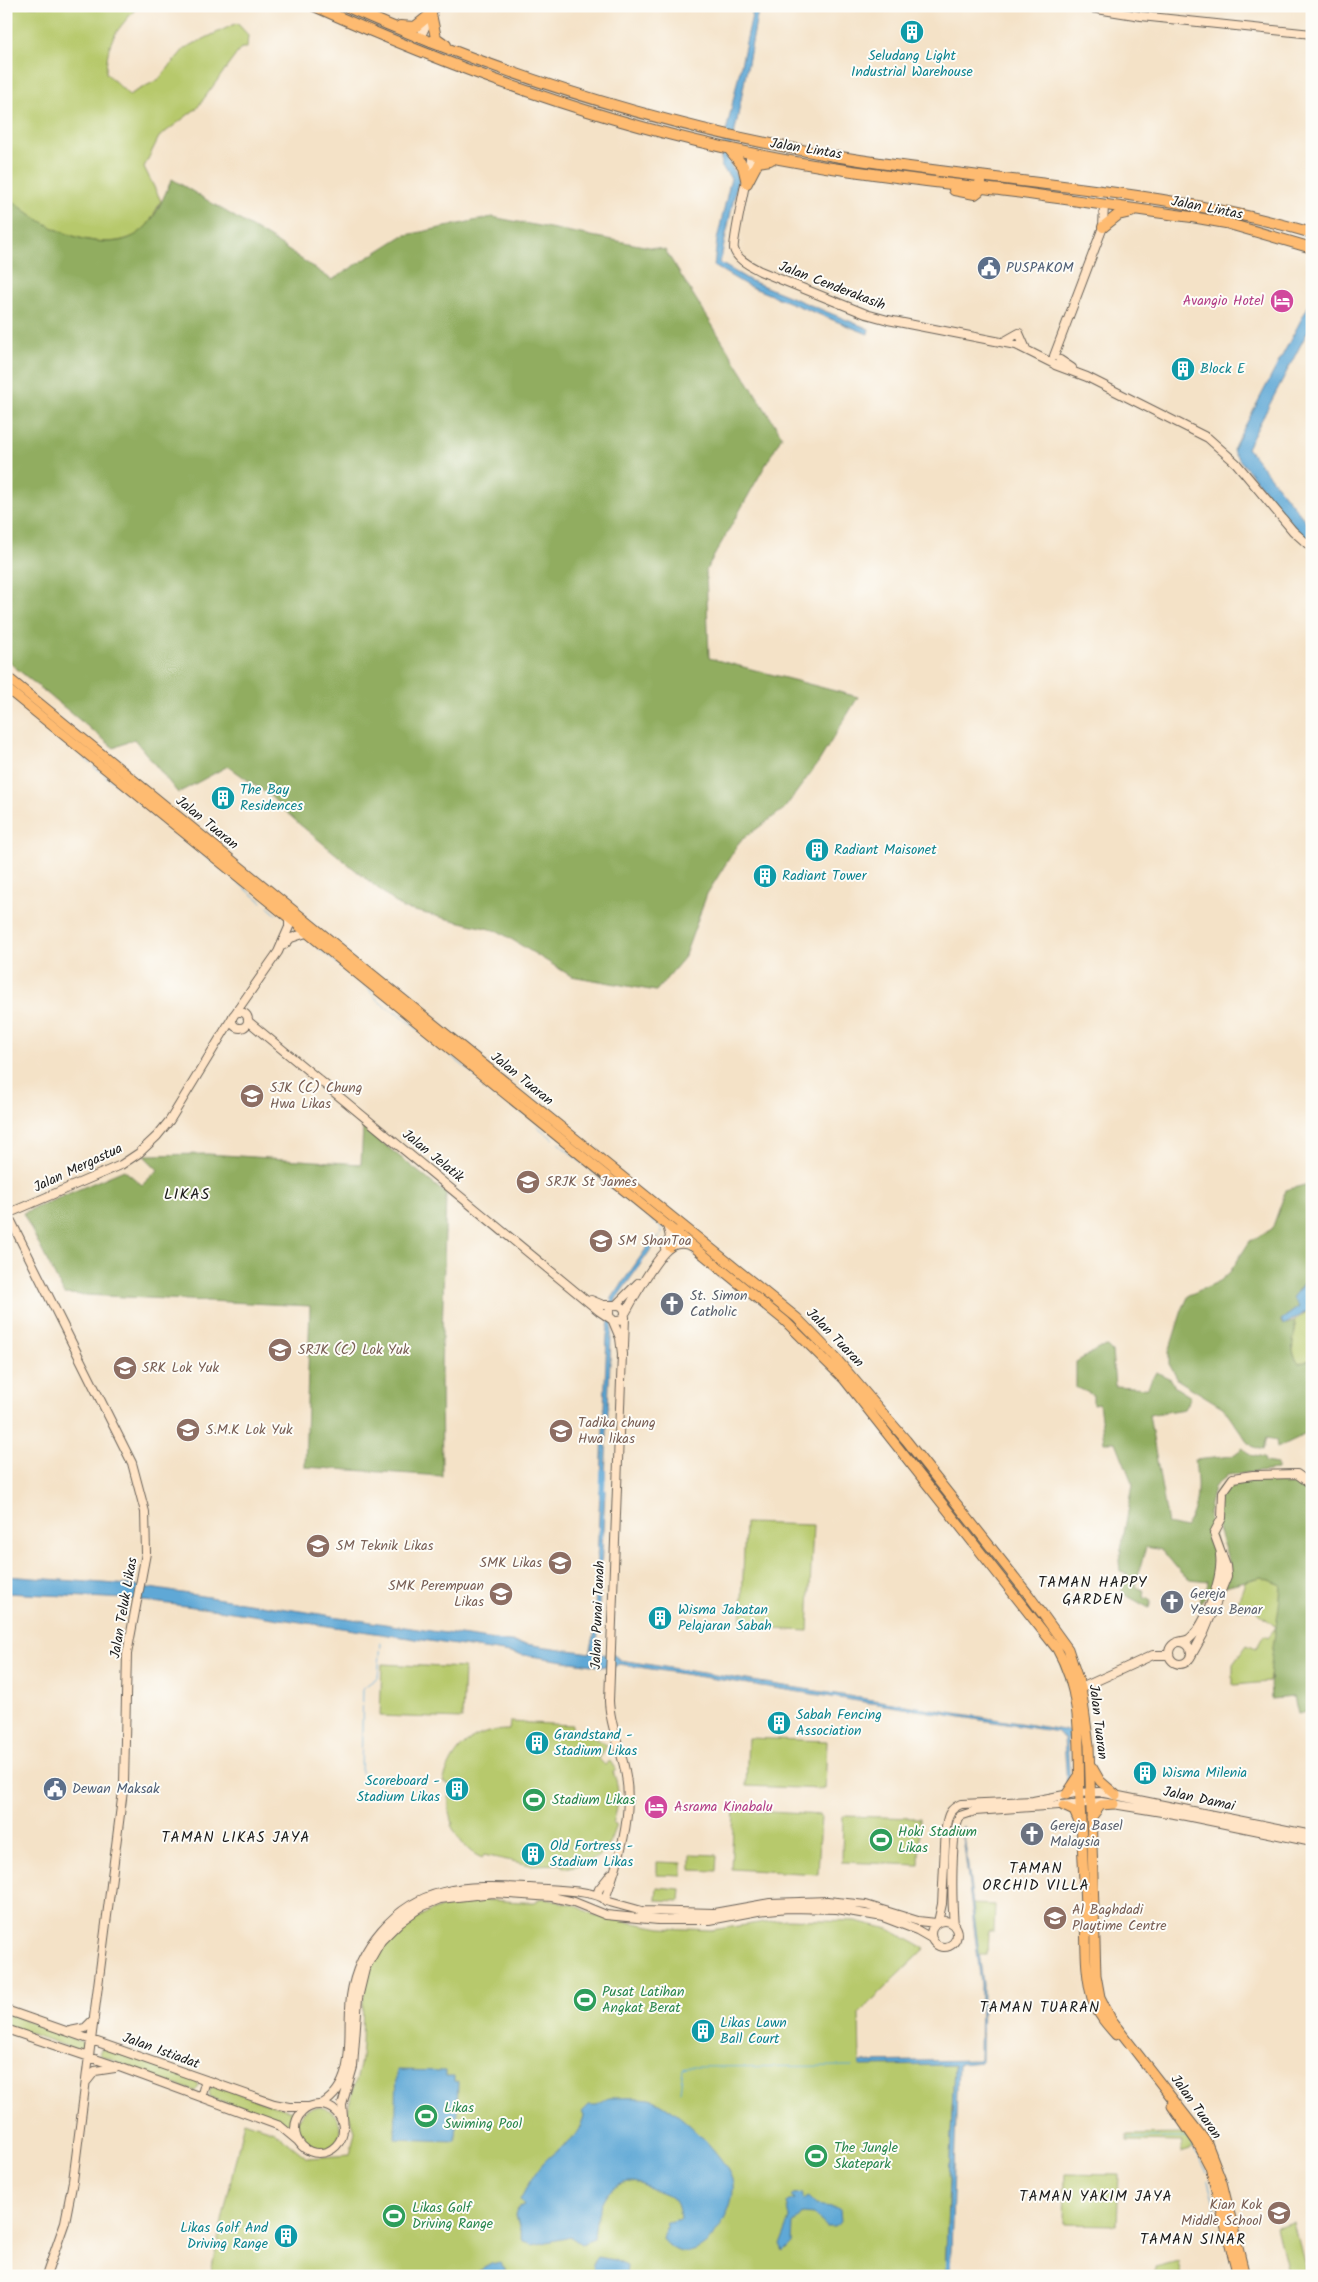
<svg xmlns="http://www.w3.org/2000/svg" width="1318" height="2282" font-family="Kalam,sans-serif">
  <rect width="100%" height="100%" fill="#fdfcf7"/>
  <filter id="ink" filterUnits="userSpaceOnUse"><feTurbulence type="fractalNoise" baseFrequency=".02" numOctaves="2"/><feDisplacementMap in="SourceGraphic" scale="10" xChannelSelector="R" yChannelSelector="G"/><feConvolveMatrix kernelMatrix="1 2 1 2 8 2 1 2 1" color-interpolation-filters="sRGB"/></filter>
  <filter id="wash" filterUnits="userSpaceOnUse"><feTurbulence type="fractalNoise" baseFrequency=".0096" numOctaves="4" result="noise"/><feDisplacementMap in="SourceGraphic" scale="20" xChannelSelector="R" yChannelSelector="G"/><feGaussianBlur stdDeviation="1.12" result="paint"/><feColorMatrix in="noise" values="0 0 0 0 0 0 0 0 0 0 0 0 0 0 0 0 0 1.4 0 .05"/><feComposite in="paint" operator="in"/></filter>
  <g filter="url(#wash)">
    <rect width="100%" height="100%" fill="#f4e2c7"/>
    <path fill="#b7c96c" stroke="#6a7244" d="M6,6H138C116,32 107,38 106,73L129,95L159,79L185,48L237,23L248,35L247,48H241L197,108L159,137L144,167L161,201C154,213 149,228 136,235C96,256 33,224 6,193Z
      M1312,1308V1359L1299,1364C1285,1344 1299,1337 1294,1321Z
      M893,1432L1036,1611L1070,1660L1084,1722L1087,1784L1082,1722L1051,1635Z
      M745,1523L813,1525L808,1631L741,1627Z
      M1261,1577L1281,1585L1279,1615L1269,1682L1233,1685V1664L1247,1645L1256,1649L1264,1635L1268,1637L1276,1627L1254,1609L1238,1610C1237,1599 1243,1591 1245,1581Z
      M382,1664L464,1668L462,1719L380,1716Z
      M510,1722L572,1725V1733L590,1736L607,1745L599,1759L605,1765L610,1761L616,1770L613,1772C621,1790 618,1805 613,1824L616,1825C609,1843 608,1854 586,1863L585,1859L581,1860V1865L563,1868L562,1864L530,1865L484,1855L482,1858C466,1851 459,1840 451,1825L453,1824L449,1809V1784L443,1782C454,1747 472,1730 509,1730Z
      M748,1738L827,1741L825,1789L746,1786Z
      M734,1810L821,1815L818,1874L731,1869Z
      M843,1816L920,1818L919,1865L842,1862Z
      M691,1854L717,1855L716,1871L691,1870Z
      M657,1862L682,1863V1876L657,1875Z
      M657,1887L681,1889L680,1901L656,1900Z
      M541,1898L575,1905L596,1916L661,1928L711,1930L786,1919L856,1921L889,1929L925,1949L859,2013L860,2065H954L945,2276H210L244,2121L274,2131L307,2158L350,2155L355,2131L348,2112L349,2105C352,2092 357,2079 360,2065C364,2041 361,2017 364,1993C371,1941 419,1907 467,1901C490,1898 513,1903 535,1902Z
      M972,1904L995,1905L994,1931H988L987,1955H979Z
      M6,2013L82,2042L84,2047L74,2049L6,2025Z
      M101,2049H110L197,2081L199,2086L194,2091C162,2081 133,2067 102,2056L99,2053Z
      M216,2086L288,2110L299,2111L294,2118L291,2128L281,2122L210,2097L209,2089Z
      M296 2129a22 22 0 1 1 44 0a22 22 0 1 1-44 0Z
      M1185,2134L1196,2148L1181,2153L1183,2142L1127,2141V2135Z
      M1065,2174L1119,2175L1117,2225L1064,2224Z
      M1294,2222L1306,2271L1288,2276L1276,2227Z
      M1178,2261L1181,2276H1156V2267Z"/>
    <path fill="#91ad60" stroke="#56643e" d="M172,179L273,240L332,280L402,236L492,217L665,250L782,436L706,570L709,658L858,697L818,763L784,809L740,841L707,894L684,958L656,991L571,976L498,931L402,908L298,823L270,796L228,766L178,793L134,739L114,748L6,660V193C32,223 99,258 137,234C155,223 163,197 172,179Z
      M363,1127L446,1194L441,1372L442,1476L305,1467L310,1306L64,1294L23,1213L124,1170L142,1185L158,1170L143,1155L208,1154L361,1164Z
      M1312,1183V1271L1295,1294L1299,1307L1281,1320V1323L1288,1324L1294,1321C1299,1337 1285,1344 1299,1364L1312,1359V1435H1304L1277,1448L1276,1440L1266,1438L1263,1450L1252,1446L1247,1441L1224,1408L1178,1380L1169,1364V1352L1182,1310L1189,1295L1220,1281L1230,1272L1250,1241L1272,1229L1286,1190Z
      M1107,1347L1112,1352L1115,1386L1147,1388L1156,1372L1171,1379L1175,1387L1191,1397L1184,1409L1149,1415L1168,1524L1185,1528C1200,1505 1198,1486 1195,1460L1232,1456L1243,1448L1250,1455L1264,1458L1265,1462L1277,1464V1470L1228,1475L1214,1487L1208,1513L1221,1561L1214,1591L1199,1603L1201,1591L1207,1588L1208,1581L1190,1579L1181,1573L1162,1550L1146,1547L1135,1586L1145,1591L1144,1597L1151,1601L1149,1608L1122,1593V1583H1126L1127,1574L1120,1572L1119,1560L1133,1485L1116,1442H1104L1099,1403L1093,1404V1395L1076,1387V1362L1100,1348Z
      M1291,1477L1301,1480L1312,1490V1628L1309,1629L1312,1645V1711L1298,1714L1294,1697L1271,1699C1267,1661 1279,1623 1281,1585L1261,1577L1225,1586C1227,1579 1231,1571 1229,1564C1226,1543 1195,1493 1230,1481C1248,1475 1272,1478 1291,1477Z"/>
    <path fill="#5ea8d6" stroke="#3d6279" d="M754,6H759L735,131L727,158L738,179L720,263L749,280L869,329L868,334L746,285L714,266L717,240L731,178L721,166V155Z
      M1312,299V323L1247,448L1312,529V543L1295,528L1234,453L1233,449Z
      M654,1242V1245L616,1299L611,1337L605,1479H601L607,1336L612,1298L650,1243Z
      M1312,1271V1308L1284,1325L1281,1320L1299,1307L1293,1298Z
      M600,1490H605L597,1649L600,1654L614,1655L620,1660L1076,1732L1075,1739H1067L1070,1784L1067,1786L1064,1739L1058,1732L619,1664L612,1668L219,1610L127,1599L6,1593V1576L130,1585L424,1630L590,1653L594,1636Z
      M963,1827L983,1984L982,2062L958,2064L950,2276H945L954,2065L860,2066V2062L980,2060L981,1984L962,1829Z
      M397,2070L445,2071V2076H454V2081L458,2082L456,2141L395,2139Z
      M608,2098C621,2098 637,2097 650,2099C673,2104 731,2160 733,2184C736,2216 694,2280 663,2239L667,2222L680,2219C678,2196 671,2196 652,2189C646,2187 639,2183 633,2182C603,2181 595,2216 594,2239L581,2244L571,2237L533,2245L523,2242L516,2215L518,2208L524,2206L520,2200C527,2186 533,2175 543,2163C562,2143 575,2145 584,2116L582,2112L589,2105H597Z
      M801,2193L803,2200L808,2197L816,2205L840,2208L841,2222L834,2227H827L813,2214L802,2213L793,2224L792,2243L783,2252L780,2245L790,2219L787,2202L794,2199L791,2196L793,2194Z
      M598,2257L614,2260L627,2266L626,2276H591L593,2264Z
      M500,2262L505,2269L506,2276H470L491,2264Z"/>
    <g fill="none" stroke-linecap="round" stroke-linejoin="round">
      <path stroke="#5ea8d6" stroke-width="1" d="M45,726L62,740
        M84,758L90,763
        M94,767L101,772
        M104,775L118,785
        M123,790L128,793
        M132,797L159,819
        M164,823L213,863
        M219,867L262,902
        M268,907L276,914
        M312,943L369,989C374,999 388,1010 398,1013L482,1081
        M493,1090L523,1114
        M537,1126L553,1139
        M558,1143L661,1228L662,1233L654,1242
        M361,1773L363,1688L378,1677L381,1643
        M680,2091L683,2068L687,2067L852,2066
        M1128,2138H1188L1206,2172
        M1208,2180L1217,2214"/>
      <path stroke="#5ea8d6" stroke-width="5.5" d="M602,1497L603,1471"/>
    </g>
  </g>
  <g filter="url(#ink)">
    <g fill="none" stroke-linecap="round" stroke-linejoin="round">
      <g stroke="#686158" stroke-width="10">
        <path id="secondary" d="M1078,6L1141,16L1312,34
          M420,38L435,6
          M751,153C749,168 732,243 734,249C737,260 751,266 760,271L866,314L888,320L1016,345L1052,363
          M1003,342L1019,333L1026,349
          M1054,356L1103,227L1104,205
          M1060,360L1072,368
          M1055,365L1087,377L1208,438L1236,463L1293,531L1312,548
          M284,945L291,938L306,933
          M232 1020a8 8 0 1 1 16 0a8 8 0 1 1-16 0Z
          M248,1021L599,1311L611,1319
          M6,1211L132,1463L145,1512L146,1553L127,1654L124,1783L73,2181L65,2222L46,2276
          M7,1214L121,1165L139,1153L157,1136L170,1120L234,1015L278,952L289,927V919
          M665,1248L670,1237L667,1225
          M591,1300L603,1305H614
          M609 1313a8 8 0 1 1 16 0a8 8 0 1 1-16 0Z
          M616,1305L638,1283
          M626,1312C634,1297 658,1254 672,1246C678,1243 685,1243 691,1246
          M624,1347L625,1317
          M1169 1653a11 11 0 1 1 22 0a11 11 0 1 1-22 0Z
          M1178,1642C1182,1641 1185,1641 1189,1639C1206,1626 1223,1576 1220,1555
          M1190,1658L1204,1633L1227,1576L1226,1566L1214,1533L1222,1518L1223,1492L1233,1478L1253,1475L1297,1474L1312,1485
          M1081,1688L1153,1655H1169
          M597,1895L599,1889L611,1874
          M605,1899C619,1861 633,1816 626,1776C622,1750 610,1728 609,1701L622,1354L620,1338L612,1319
          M606,1901L642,1911L714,1913L770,1903L828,1901L866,1905L918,1921L936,1923
          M931 1934a13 13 0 1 1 26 0a13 13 0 1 1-26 0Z
          M938,1922L942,1904L946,1826C948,1814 950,1809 961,1804L1033,1801L1075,1793L1099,1792L1312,1835
          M954,1925C952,1904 950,1832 960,1816L975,1811L1101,1802L1186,1816L1312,1842
          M6,2010L274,2104L289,2107H309
          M6,2029L122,2068L280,2126L298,2141
          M70,2031L85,2028L94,2019
          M87,2081L95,2071L115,2068
          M201,2097L206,2080
          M322,2104C359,2082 346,2033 351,1996C358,1948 395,1903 443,1892C472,1885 501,1887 530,1888C546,1889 599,1890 606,1901
          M295 2129a24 24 0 1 1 48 0a24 24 0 1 1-48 0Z
          M344,2128L342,2105L353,2067L358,1998L365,1969L381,1941L400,1922L421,1907L440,1899L493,1893L552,1897L574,1902L606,1915L658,1920H710L758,1911L788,1908L837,1909L883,1917L917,1930L931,1938"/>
      </g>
      <g stroke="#686158" stroke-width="11">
        <path id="primary" d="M6,676L326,937L797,1318L834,1356L906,1440L1028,1594L1068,1649L1081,1688L1089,1745L1096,1975L1100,1997L1112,2021L1207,2143L1222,2182L1245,2276
          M6,688L785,1321L844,1379L1057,1649C1084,1695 1078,1752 1080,1804C1082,1839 1084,1874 1085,1910C1086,1937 1084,1978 1094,2004C1099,2016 1107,2025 1116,2035
          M670,1247L678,1235L679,1230
          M1092,1767L1100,1781L1116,1795
          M1066,1795L1078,1777
          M1063,1806L1074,1811L1078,1820
          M1091,1818L1101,1805L1114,1804
          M1172,2106L1197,2142L1210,2167L1238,2276"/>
      </g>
      <g stroke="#686158" stroke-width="12">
        <path id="highway" d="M314,6C455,69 599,122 750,153C834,171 921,180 1007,191C1069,199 1130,209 1192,217L1226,223L1312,248
          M345,6C498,74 658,125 823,154C986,183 1153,186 1312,233
          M431,14L436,38L446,45
          M400,26L415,27L431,14
          M730,150L743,166L747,183
          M747,183L758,162L770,160
          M954,190L975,194L979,191L980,183
          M1103,227L1118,215L1131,212"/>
      </g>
      <use href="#secondary" stroke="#ffe4c6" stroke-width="8"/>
      <use href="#primary" stroke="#febb71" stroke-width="9"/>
      <use href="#highway" stroke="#febb71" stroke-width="10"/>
    </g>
  </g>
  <defs>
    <g id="building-disc" transform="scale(1.25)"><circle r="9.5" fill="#0f9aa8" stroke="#fdfcf7"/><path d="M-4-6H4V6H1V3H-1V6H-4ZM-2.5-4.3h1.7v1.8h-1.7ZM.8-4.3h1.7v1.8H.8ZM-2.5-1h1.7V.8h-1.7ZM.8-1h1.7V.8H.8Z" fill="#fff"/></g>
    <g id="civic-disc" transform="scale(1.25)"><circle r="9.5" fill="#5c6f8a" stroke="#fdfcf7"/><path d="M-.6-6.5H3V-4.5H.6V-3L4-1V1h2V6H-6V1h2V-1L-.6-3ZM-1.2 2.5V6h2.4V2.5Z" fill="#fff"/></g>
    <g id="hotel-disc" transform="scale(1.25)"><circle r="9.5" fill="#d1479c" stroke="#fdfcf7"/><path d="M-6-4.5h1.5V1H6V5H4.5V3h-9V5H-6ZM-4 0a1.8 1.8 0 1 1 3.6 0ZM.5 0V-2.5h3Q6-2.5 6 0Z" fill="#fff"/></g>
    <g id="school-disc" transform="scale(1.25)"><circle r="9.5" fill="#8d6e63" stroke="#fdfcf7"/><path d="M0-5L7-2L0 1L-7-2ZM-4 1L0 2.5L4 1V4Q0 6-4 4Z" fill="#fff"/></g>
    <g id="church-disc" transform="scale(1.25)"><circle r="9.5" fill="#6b7280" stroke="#fdfcf7"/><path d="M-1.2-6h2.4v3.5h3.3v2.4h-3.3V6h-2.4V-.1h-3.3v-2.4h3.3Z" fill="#fff"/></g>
    <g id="stadium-disc" transform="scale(1.25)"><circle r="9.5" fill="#2e9e5b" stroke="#fdfcf7"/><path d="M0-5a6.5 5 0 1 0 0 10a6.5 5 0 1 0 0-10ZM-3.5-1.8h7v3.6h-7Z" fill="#fff"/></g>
  </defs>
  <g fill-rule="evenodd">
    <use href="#building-disc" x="912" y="32"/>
    <use href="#civic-disc" x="989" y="268"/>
    <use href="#hotel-disc" x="1282" y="301"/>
    <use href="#building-disc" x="1183" y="369"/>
    <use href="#building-disc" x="223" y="798"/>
    <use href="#building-disc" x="817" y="850"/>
    <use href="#building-disc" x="765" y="876"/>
    <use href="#school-disc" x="252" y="1096"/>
    <use href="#school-disc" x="528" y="1182"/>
    <use href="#school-disc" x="601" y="1241"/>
    <use href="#church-disc" x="672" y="1304"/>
    <use href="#school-disc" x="280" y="1350"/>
    <use href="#school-disc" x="125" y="1368"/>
    <use href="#school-disc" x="188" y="1430"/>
    <use href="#school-disc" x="561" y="1431"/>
    <use href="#school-disc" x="318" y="1546"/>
    <use href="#school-disc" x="560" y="1563"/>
    <use href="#school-disc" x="501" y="1594"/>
    <use href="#church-disc" x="1172" y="1602"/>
    <use href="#building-disc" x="660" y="1618"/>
    <use href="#building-disc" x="779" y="1723"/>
    <use href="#building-disc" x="537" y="1743"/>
    <use href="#building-disc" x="1145" y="1773"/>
    <use href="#civic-disc" x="55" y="1789"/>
    <use href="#building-disc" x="457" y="1789"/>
    <use href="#stadium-disc" x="534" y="1800"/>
    <use href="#hotel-disc" x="656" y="1807"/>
    <use href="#church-disc" x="1032" y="1834"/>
    <use href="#stadium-disc" x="881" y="1840"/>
    <use href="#building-disc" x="533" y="1854"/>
    <use href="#school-disc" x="1055" y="1918"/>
    <use href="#stadium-disc" x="585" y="2000"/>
    <use href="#building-disc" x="703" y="2031"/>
    <use href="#stadium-disc" x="426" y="2116"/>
    <use href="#stadium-disc" x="816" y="2156"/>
    <use href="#school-disc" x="1279" y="2213"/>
    <use href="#stadium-disc" x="394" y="2216"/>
    <use href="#building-disc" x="286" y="2236"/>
  </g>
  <g text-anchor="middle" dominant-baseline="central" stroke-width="4" stroke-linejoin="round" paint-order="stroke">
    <g font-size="14" fill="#0d838f" stroke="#fdfcf7" text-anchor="start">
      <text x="912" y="56" text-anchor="middle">Seludang Light<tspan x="912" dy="16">Industrial Warehouse</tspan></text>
      <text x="1200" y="369">Block E</text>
      <text x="240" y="790">The Bay<tspan x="240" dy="16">Residences</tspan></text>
      <text x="834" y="850">Radiant Maisonet</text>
      <text x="782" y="876">Radiant Tower</text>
      <text x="678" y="1610">Wisma Jabatan<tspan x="678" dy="16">Pelajaran Sabah</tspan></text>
      <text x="796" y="1715">Sabah Fencing<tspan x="796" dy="16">Association</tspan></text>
      <text x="554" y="1735">Grandstand -<tspan x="554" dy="16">Stadium Likas</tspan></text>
      <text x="1162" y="1773">Wisma Milenia</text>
      <text x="440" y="1781" text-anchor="end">Scoreboard -<tspan x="440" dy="16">Stadium Likas</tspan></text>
      <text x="550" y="1846">Old Fortress -<tspan x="550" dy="16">Stadium Likas</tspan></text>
      <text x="720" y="2023">Likas Lawn<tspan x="720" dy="16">Ball Court</tspan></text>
      <text x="268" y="2228" text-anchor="end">Likas Golf And<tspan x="268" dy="16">Driving Range</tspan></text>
    </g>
    <g font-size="14" fill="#1c1c1c" stroke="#fdfcf7">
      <text transform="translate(806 149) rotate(9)">Jalan Lintas</text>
      <text transform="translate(1207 208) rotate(11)">Jalan Lintas</text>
      <text transform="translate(832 286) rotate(21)">Jalan Cenderakasih</text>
      <text transform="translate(207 823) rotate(39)">Jalan Tuaran</text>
      <text transform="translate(522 1079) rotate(39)">Jalan Tuaran</text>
      <text transform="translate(433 1156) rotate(39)">Jalan Jelatik</text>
      <text transform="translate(78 1168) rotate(-25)">Jalan Mergastua</text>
      <text transform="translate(835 1338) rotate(46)">Jalan Tuaran</text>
      <text transform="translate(124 1608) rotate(-80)">Jalan Teluk Likas</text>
      <text transform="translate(598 1615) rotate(-88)">Jalan Punai Tanah</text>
      <text transform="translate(1098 1722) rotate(83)">Jalan Tuaran</text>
      <text transform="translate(1199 1799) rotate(12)">Jalan Damai</text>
      <text transform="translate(161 2051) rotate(20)">Jalan Istiadat</text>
      <text transform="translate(1196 2107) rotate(54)">Jalan Tuaran</text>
    </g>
    <g font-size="14" fill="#4e5e75" stroke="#fdfcf7" text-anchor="start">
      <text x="1006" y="268">PUSPAKOM</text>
      <text x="72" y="1789">Dewan Maksak</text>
    </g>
    <g font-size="14" fill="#b23c85" stroke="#fdfcf7" text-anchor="end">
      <text x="1264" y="301">Avangio Hotel</text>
      <text x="674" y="1807" text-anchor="start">Asrama Kinabalu</text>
    </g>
    <g font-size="14" fill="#785e54" stroke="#fdfcf7" text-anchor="start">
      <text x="270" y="1088">SJK (C) Chung<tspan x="270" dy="16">Hwa Likas</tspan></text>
      <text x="546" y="1182">SRJK St James</text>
      <text x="618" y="1241">SM ShanToa</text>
      <text x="298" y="1350">SRJK (C) Lok Yuk</text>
      <text x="142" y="1368">SRK Lok Yuk</text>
      <text x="578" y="1423">Tadika chung<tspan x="578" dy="16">Hwa likas</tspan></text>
      <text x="206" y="1430">S.M.K Lok Yuk</text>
      <text x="336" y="1546">SM Teknik Likas</text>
      <text x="542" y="1563" text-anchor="end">SMK Likas</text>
      <text x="484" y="1586" text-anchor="end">SMK Perempuan<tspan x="484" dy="16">Likas</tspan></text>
      <text x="1072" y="1910">Al Baghdadi<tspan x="1072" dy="16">Playtime Centre</tspan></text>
      <text x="1262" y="2205" text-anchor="end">Kian Kok<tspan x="1262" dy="16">Middle School</tspan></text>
    </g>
    <g font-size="14" fill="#5b616d" stroke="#fdfcf7" text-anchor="start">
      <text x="690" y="1296">St. Simon<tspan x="690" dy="16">Catholic</tspan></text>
      <text x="1190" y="1594">Gereja<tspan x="1190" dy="16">Yesus Benar</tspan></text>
      <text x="1050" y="1826">Gereja Basel<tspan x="1050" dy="16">Malaysia</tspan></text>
    </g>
    <g font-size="14" fill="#27864d" stroke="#fdfcf7" text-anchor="start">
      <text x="552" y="1800">Stadium Likas</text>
      <text x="898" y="1832">Hoki Stadium<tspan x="898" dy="16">Likas</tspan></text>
      <text x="602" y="1992">Pusat Latihan<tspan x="602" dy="16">Angkat Berat</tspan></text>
      <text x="444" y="2108">Likas<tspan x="444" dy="16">Swiming Pool</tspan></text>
      <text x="834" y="2148">The Jungle<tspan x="834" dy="16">Skatepark</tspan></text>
      <text x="412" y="2208">Likas Golf<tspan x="412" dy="16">Driving Range</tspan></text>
    </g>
    <g font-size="15" letter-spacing="1" fill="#1c1c1c" stroke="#fdfcf7">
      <text x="1093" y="1583">TAMAN HAPPY<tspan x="1093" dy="17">GARDEN</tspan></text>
      <text x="236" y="1838">TAMAN LIKAS JAYA</text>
      <text x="1036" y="1869">TAMAN<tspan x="1036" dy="17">ORCHID VILLA</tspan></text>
      <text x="1040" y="2008">TAMAN TUARAN</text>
      <text x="1096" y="2197">TAMAN YAKIM JAYA</text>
      <text x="1193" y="2240">TAMAN SINAR</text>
    </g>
    <g font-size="16" letter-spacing="1" fill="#1c1c1c" stroke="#fdfcf7">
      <text x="187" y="1194">LIKAS</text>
    </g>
  </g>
  <rect width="1318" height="2282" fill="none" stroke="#fdfcf7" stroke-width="25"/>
</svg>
